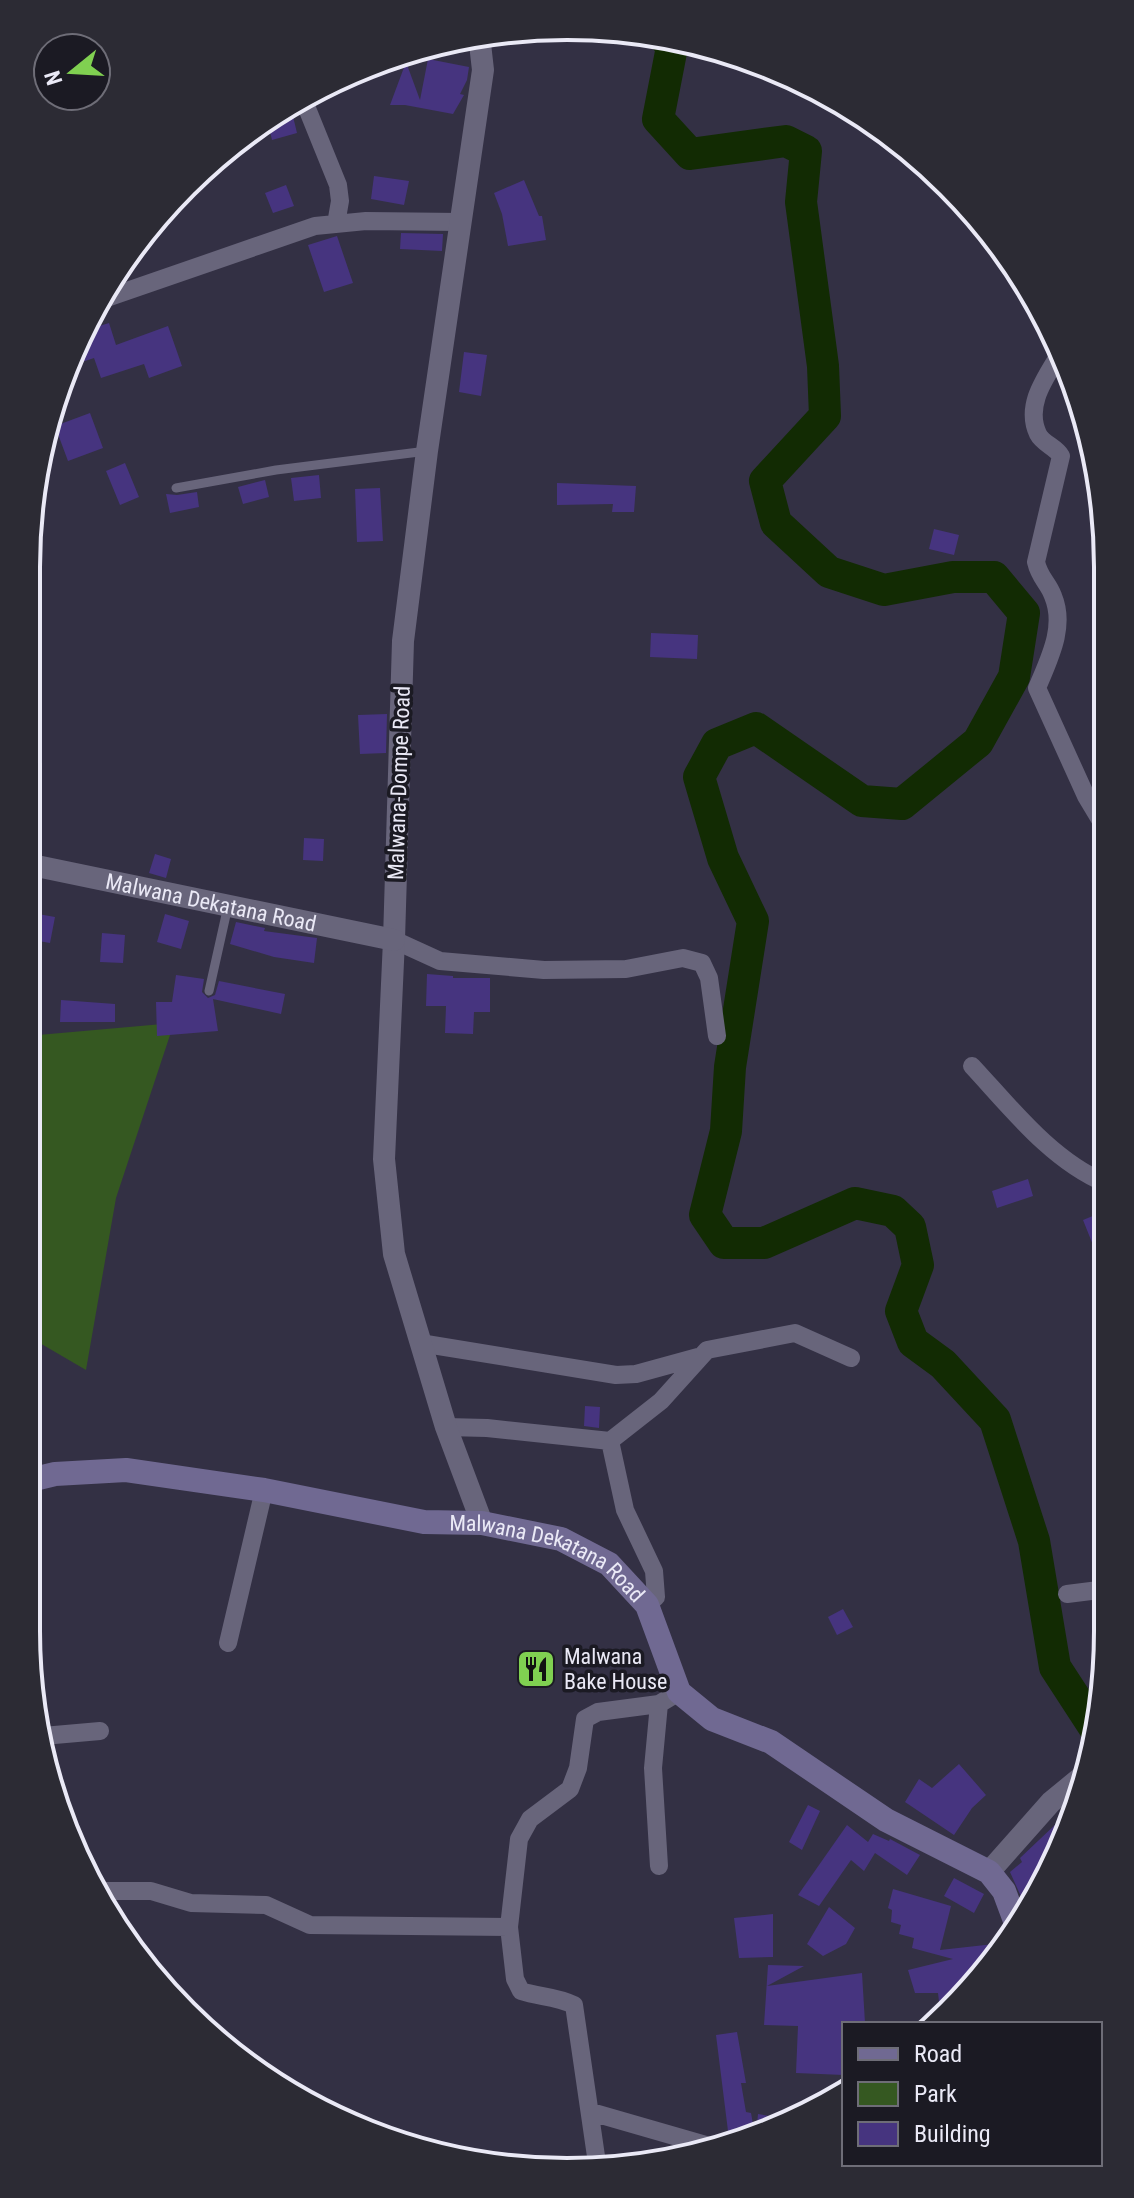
<svg xmlns="http://www.w3.org/2000/svg" width="1134" height="2198" font-family="'Roboto Condensed',sans-serif">
  <rect width="100%" height="100%" fill="#333044"/>
  <path fill="#355821" d="M174,1023L116,1198L86,1370L26,1335L27,1036Z"/>
  <g fill="none" stroke-linecap="round" stroke-linejoin="round">
    <path stroke="#122b03" stroke-width="32" d="M664,37L672,47L658,119L690,154L786,141L806,151L801,202L823,366L825,416L765,481L776,523L829,572L884,590L953,577H994L1024,613L1014,677L978,742L902,804L862,801L756,728L717,744L699,777L723,858L753,921L730,1067L726,1131L705,1215L724,1243H764L855,1203L893,1211L910,1227L918,1265L901,1311L913,1342L943,1364L995,1420L1034,1541L1055,1667L1096,1730"/>
  </g>
  <path fill="#46347f" d="M428,59L469,67L467,80L460,94L464,95L453,114L405,105H390L406,62L420,100Z
    M290,104L297,133L272,140L267,119Z
    M374,176L409,181L404,205L371,199Z
    M524,180L539,216H542L546,240L508,246L502,214L494,193Z
    M286,185L294,206L273,213L265,193Z
    M401,233L443,234L442,251L400,249Z
    M337,236L353,283L324,292L308,245Z
    M109,323L116,345L168,326L182,366L149,378L144,364L101,378L94,358L67,367L80,332Z
    M464,352L487,355L481,396L459,392Z
    M90,413L103,448L68,461L55,426Z
    M125,463L139,497L120,505L106,471Z
    M319,475L321,498L294,501L291,478Z
    M265,480L269,497L243,504L238,487Z
    M557,483L636,486L634,512H612L613,504L557,505Z
    M380,488L383,541L357,542L355,489Z
    M197,492L199,507L170,513L166,494L177,495Z
    M934,529L959,535L954,555L929,549Z
    M651,633L698,635L697,659L650,657Z
    M387,714L386,753L360,754L358,715Z
    M304,838L324,839L323,861L303,860Z
    M155,854L171,859L166,878L149,873Z
    M27,912L55,917L50,943L27,939Z
    M165,914L189,921L181,949L157,942Z
    M236,922L265,928L264,931L317,938L314,963L274,957L230,944Z
    M102,933L125,935L123,963L100,962Z
    M427,974L453,976V978H490V1012H474L473,1034L445,1033L446,1006H426Z
    M176,975L204,979L202,992L208,998L215,995L219,981L285,994L281,1014L213,999L218,1031L157,1036L156,1002H172Z
    M61,1000L115,1004V1022H60Z
    M1028,1179L1033,1196L997,1208L992,1191Z
    M1105,1211L1106,1275H1105L1083,1220Z
    M585,1406L600,1407L599,1428L584,1426Z
    M843,1609L853,1627L837,1635L828,1617Z
    M959,1764L986,1795L972,1808L954,1835L905,1802L919,1779L932,1788Z
    M808,1805L820,1811L802,1850L789,1842Z
    M1058,1822L1067,1831L1052,1871L1027,1910L1010,1872L1022,1862L1020,1858Z
    M847,1825L868,1842L873,1834L889,1841L890,1839L920,1855L907,1875L875,1853L864,1871L851,1860L819,1906L798,1895Z
    M954,1878L984,1894L974,1913L944,1896Z
    M893,1889L951,1906L940,1950L994,1944L996,1960L981,1977L967,1978L968,1990L941,2019L938,1993H915L908,1970L953,1959L912,1948L914,1938L899,1934L901,1925L891,1922L892,1910L888,1908Z
    M829,1907L855,1928L846,1944L823,1956L807,1944Z
    M773,1914V1957L739,1958L734,1918Z
    M768,1965L804,1966L767,1986L862,1973L865,2023L844,2024V2075L796,2073L798,2026L764,2025Z
    M737,2032L746,2083H741L746,2112L751,2113L755,2135L729,2139L716,2035Z
    M758,2114L791,2120L774,2131L756,2135Z"/>
  <g fill="none" stroke-linecap="round" stroke-linejoin="round">
    <path stroke="#68657b" stroke-width="9" d="M176,488L276,470L427,451
      M209,991L228,906"/>
    <path stroke="#68657b" stroke-width="18" d="M302,96L338,185L340,201L336,224
      M98,301L315,226L366,221L461,222
      M1062,350C1047,376 1024,404 1038,434C1043,444 1056,447 1061,456L1036,562C1040,579 1048,582 1053,596C1066,627 1049,659 1037,688L1086,796L1104,826
      M394,940L440,961L544,970L626,969L683,958L702,963L709,978L717,1036
      M972,1066C1011,1108 1051,1160 1105,1183
      M420,1343L616,1375L636,1374L698,1357
      M446,1427L487,1428L610,1441
      M610,1441L661,1401L707,1350L795,1333L851,1358
      M610,1441L625,1510L654,1571L656,1597L647,1605
      M1067,1594L1107,1589
      M228,1643L264,1490
      M43,1736L100,1731
      M659,1866L653,1768L659,1704
      M101,1891H151L191,1903L266,1905L310,1925L509,1927L519,1839L530,1819L570,1789L578,1768L585,1719L598,1712L659,1704L679,1692
      M509,1927L515,1979L521,1991C539,1997 556,1996 574,2005L598,2170
      M591,2112L709,2146"/>
    <g stroke="#68657b" stroke-width="22">
      <path d="M479,35L483,70L427,451L403,641L394,940L384,1159L394,1254L446,1427L482,1523"/>
      <path id="s1" d="M27,864L394,940"/>
      <path d="M989,1872L1051,1802L1090,1770"/>
    </g>
    <path stroke="#706992" stroke-width="24" id="s2" d="M26,1481L55,1474L126,1470L264,1490L424,1522L482,1523L561,1539L609,1564L647,1605L679,1692L712,1719L771,1742L886,1820L989,1872L1004,1891L1017,1926"/>
  </g>
  <defs>
    <g id="restaurant-square" transform="scale(2)"><rect x="-9" y="-9" width="18" height="18" rx="4" fill="#80d051" stroke="#1b1a23"/><path d="M-5-6h1v4h1v-4h1v4h1v-4h1v5L-1.5 .5V6h-2V.5L-5-1ZM5-6V6H3V1.5H1.5Q1.5-4 5-6Z" fill="#111"/></g>
  </defs>
  <g fill-rule="evenodd">
    <use href="#restaurant-square" x="536" y="1669"/>
  </g>
  <g text-anchor="middle" dominant-baseline="central" stroke-width="7" stroke-linejoin="round" paint-order="stroke">
    <g font-size="22" fill="#eae9f6" stroke="#1b1a23">
      <text transform="translate(399 783) rotate(-88)">Malwana-Dompe Road</text>
      <text stroke="none"><textPath href="#s1" startOffset="188">Malwana Dekatana Road</textPath></text>
      <text stroke="none"><textPath href="#s2" startOffset="536">Malwana Dekatana Road</textPath></text>
    </g>
    <g font-size="22" fill="#eae9f6" stroke="#1b1a23" text-anchor="start">
      <text x="564" y="1656">Malwana<tspan x="564" dy="25">Bake House</tspan></text>
    </g>
  </g>
  <path d="M0 0H1134V2198H0ZM567 40H567A527 527 0 0 1 1094 567V1631A527 527 0 0 1 567 2158H567A527 527 0 0 1 40 1631V567A527 527 0 0 1 567 40Z" fill="#2c2b34" fill-rule="evenodd"/>
  <path fill="none" stroke="#eae9f6" stroke-width="4" d="M567 40H567A527 527 0 0 1 1094 567V1631A527 527 0 0 1 567 2158H567A527 527 0 0 1 40 1631V567A527 527 0 0 1 567 40Z"/>
  <rect x="842" y="2022" width="260" height="144" fill="#1b1a23" stroke="#6e6d77" stroke-width="2"/>
  <rect x="858" y="2048" width="40" height="12" fill="#706992" stroke="#6e6d77" stroke-width="2"/>
  <text x="914" y="2062" font-size="24" fill="#eae9f6">Road</text>
  <rect x="858" y="2082" width="40" height="24" fill="#355821" stroke="#6e6d77" stroke-width="2"/>
  <text x="914" y="2102" font-size="24" fill="#eae9f6">Park</text>
  <rect x="858" y="2122" width="40" height="24" fill="#46347f" stroke="#6e6d77" stroke-width="2"/>
  <text x="914" y="2142" font-size="24" fill="#eae9f6">Building</text>
  <g transform="translate(72 72) rotate(252)"><circle r="38" fill="#1b1a23" stroke="#6e6d77" stroke-width="2"/>
  <path d="M0-6L14 30L0 20L-14 30Z" fill="#80d051"/>
  <text y="-12" font-size="22" font-weight="bold" text-anchor="middle" fill="#eae9f6">N</text>
  </g>
</svg>
